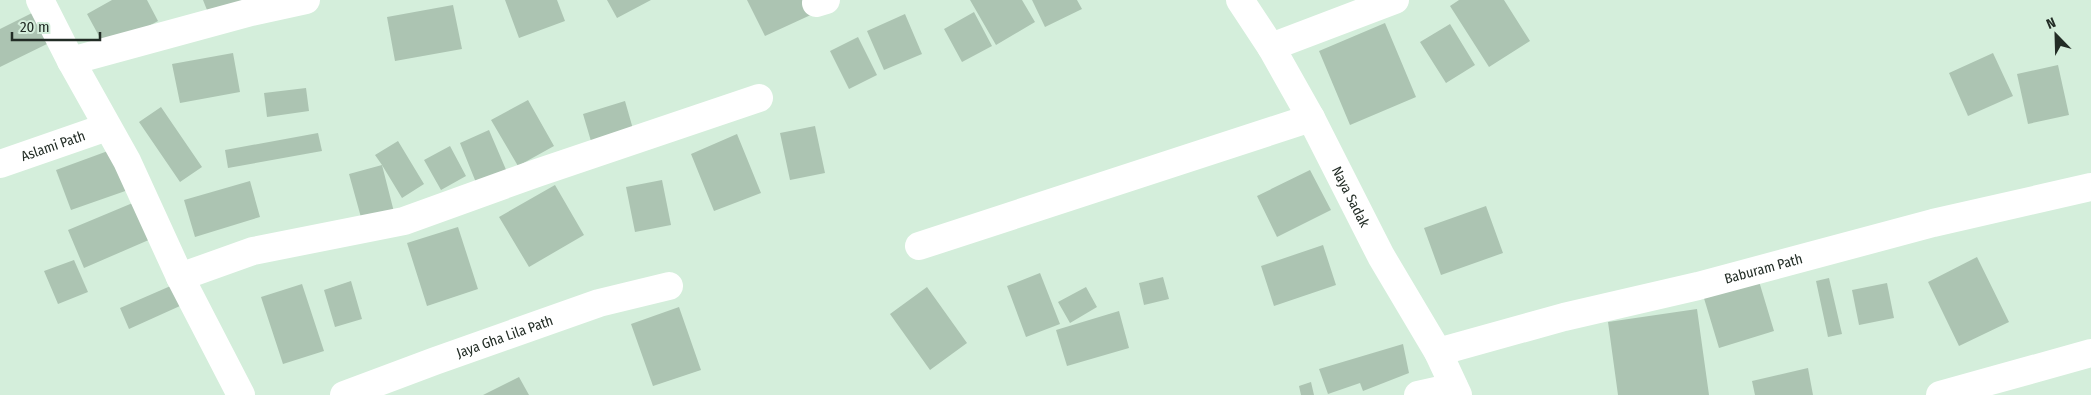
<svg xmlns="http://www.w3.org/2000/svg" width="2091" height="395" font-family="'Fira Sans Condensed',sans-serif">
  <rect width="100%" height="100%" fill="#d4eedb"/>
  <path fill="#acc4b2" d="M112,0H147L158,21L106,49L87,14Z
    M203,0H264L211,20Z
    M505,0H557L565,21L519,38Z
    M607,0H651L617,18Z
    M747,0H809L815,13L765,36Z
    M970,0H1022L1035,22L996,45Z
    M1032,0H1077L1082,9L1045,27Z
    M1459,0H1504L1530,41L1489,67L1450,6Z
    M453,5L462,49L395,61L387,17Z
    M36,11L51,42L0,67V29Z
    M974,12L992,46L962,62L944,29Z
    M905,14L922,54L884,70L867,31Z
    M1385,23L1416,97L1350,125L1319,51Z
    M1450,24L1475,65L1446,83L1420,42Z
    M858,37L877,75L849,89L830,51Z
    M233,53L240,92L180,103L172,64Z
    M1993,53L2013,96L1968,116L1949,73Z
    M2058,65L2069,115L2028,124L2017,74Z
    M306,88L309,111L267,117L264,93Z
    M528,100L554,146L518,166L491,120Z
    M625,101L635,136L593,148L583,114Z
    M161,107L202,167L180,182L139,122Z
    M815,126L825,173L790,180L780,133Z
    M489,130L507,172L477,185L460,143Z
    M318,133L322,151L228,168L225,150Z
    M737,134L761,193L714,211L691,154Z
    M398,141L424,184L402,198L382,165L394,212L362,221L349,174L382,165L375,155Z
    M450,146L466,176L441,190L424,160Z
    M116,148L131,189L71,210L56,170Z
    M1310,170L1331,210L1277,237L1257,196Z
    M662,180L671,225L635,232L626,187Z
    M250,181L260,217L195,237L184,200Z
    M555,185L584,235L529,267L499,217Z
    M135,202L151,239L84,268L68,230Z
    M1486,206L1503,253L1441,275L1424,228Z
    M458,227L478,289L427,306L407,243Z
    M1323,245L1336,285L1274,306L1261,266Z
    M1977,257L2009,322L1959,346L1928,282Z
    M74,260L88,292L58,304L44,271Z
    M1040,273L1060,324L1026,337L1007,286Z
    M1163,277L1169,299L1144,305L1139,283Z
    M1758,278L1774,331L1719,348L1703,295Z
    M1829,278L1842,334L1828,337L1816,281Z
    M182,281L191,301L129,329L120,308Z
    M351,281L362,319L335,327L324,290Z
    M1887,283L1894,318L1859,325L1852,290Z
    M302,284L324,351L283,364L261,297Z
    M927,287L967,343L930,370L890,314Z
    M1086,287L1097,307L1070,323L1058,302Z
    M679,307L701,370L653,386L631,324Z
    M1697,309L1709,395H1618L1608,322Z
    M1119,311L1129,348L1067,366L1056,330Z
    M1403,344L1409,373L1363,391L1360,383L1328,394L1319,369Z
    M1808,368L1813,395H1755L1752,381Z
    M519,377L529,395H483Z
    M1311,382L1314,395H1301L1299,386Z"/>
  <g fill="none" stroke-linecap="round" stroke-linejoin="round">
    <g stroke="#fff" stroke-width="28">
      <path d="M40,0L71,61L127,161L180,277L241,395"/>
      <path id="s1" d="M1240,0L1271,47L1311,118L1381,256L1438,352L1458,395"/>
      <path d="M816,3L826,0"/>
      <path d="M1271,47L1395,0"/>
      <path d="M71,61L251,12L306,0"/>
      <path id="s2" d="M0,164L107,127"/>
      <path d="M919,246L1311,118"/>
      <path d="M180,277L253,251L404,221L537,173L759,98"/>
      <path id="s3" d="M1438,352L1564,317L1698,286L1933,223L2091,187"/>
      <path id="s4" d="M344,395L435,361L599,303L669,286"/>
      <path d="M1418,395L1454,387"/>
      <path d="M1940,395L2091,353"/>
    </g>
  </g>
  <g text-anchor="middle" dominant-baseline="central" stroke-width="4" stroke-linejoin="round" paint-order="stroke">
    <g font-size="14" fill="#222c25" stroke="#d4eedb">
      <text stroke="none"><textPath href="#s2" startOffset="56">Aslami Path</textPath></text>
      <text stroke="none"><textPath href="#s1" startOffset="226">Naya Sadak</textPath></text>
      <text stroke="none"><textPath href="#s3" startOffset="336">Baburam Path</textPath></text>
      <text stroke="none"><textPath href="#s4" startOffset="171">Jaya Gha Lila Path</textPath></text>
    </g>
  </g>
  <g transform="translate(2056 35) rotate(337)" stroke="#d4eedb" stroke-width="4" paint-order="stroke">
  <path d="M0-4L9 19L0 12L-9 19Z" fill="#222c25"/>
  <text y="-8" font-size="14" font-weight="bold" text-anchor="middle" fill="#222c25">N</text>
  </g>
  <path d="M12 32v8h88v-8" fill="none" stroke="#222c25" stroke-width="2.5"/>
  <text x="20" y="32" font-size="15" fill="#222c25" stroke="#d4eedb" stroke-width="4" paint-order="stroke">20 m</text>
</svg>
